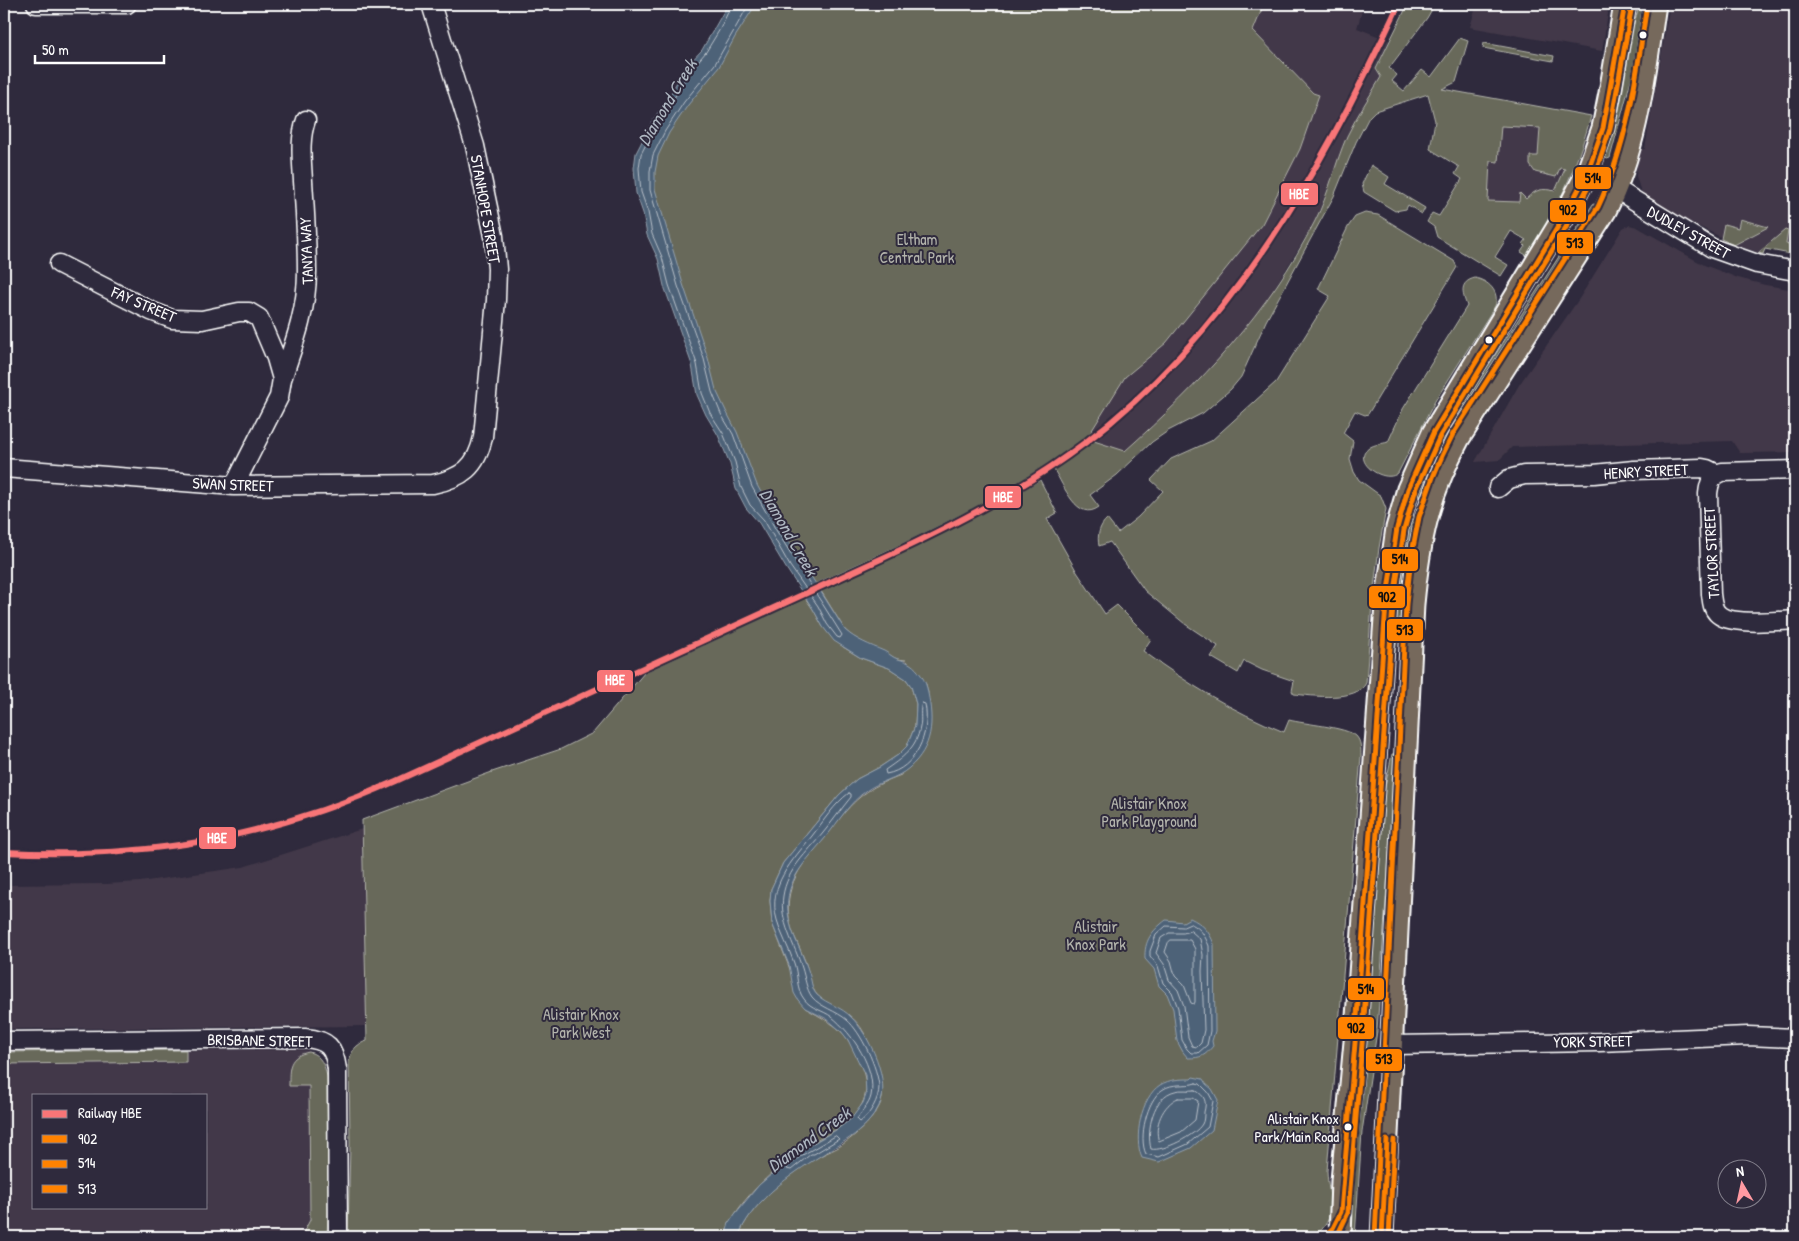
<svg xmlns="http://www.w3.org/2000/svg" width="1799" height="1241" font-family="'Patrick Hand',sans-serif">
  <rect width="100%" height="100%" fill="#2f2a3d"/>
  <filter id="ink" filterUnits="userSpaceOnUse"><feTurbulence type="fractalNoise" baseFrequency=".02" numOctaves="2"/><feDisplacementMap in="SourceGraphic" scale="10" xChannelSelector="R" yChannelSelector="G"/><feConvolveMatrix kernelMatrix="1 2 1 2 8 2 1 2 1" color-interpolation-filters="sRGB"/></filter>
  <g filter="url(#ink)">
    <path fill="#433949" fill-rule="evenodd" d="M1264,4H1364L1357,28L1390,41L1376,69L1382,77L1347,137L1316,220L1267,300L1247,327L1189,392L1125,451L1094,441L1089,435L1125,377L1166,343L1262,224L1300,149L1319,95L1313,93L1253,31Z
      M1477,4H1605L1608,13L1602,51L1470,27Z
      M1670,4H1795V255L1765,249L1763,254L1741,247L1684,219L1645,196L1640,189L1636,176L1638,154L1639,150L1645,149Z
      M1441,89L1581,114L1568,161L1555,192L1542,189L1532,193L1486,259L1477,179L1430,149Z
      M1629,225L1637,227L1704,265L1738,278L1765,285L1795,290V452L1740,453L1732,441L1512,447L1499,460L1475,462L1519,385L1579,299L1623,228Z
      M362,829L367,1026L4,1029V885L107,884L140,882L243,867Z
      M300,1049L308,1050L318,1057L323,1063L327,1077L328,1211L327,1237H4V1052ZM34,1095H206V1207H34Z"/>
    <path fill="#67695a" stroke="#b3b4ac" fill-rule="evenodd" d="M746,4H1264L1253,31L1313,93L1319,95L1300,149L1262,224L1166,343L1125,377L1089,435L1054,460L996,497L915,538L806,588L707,404L647,162Z
      M1408,4H1435L1427,18L1389,68L1397,75L1392,81L1404,91L1422,70L1431,77L1460,38L1468,41L1456,82L1442,89L1591,116C1576,171 1557,208 1528,256L1521,252L1525,246L1523,244L1526,240L1511,231L1495,257L1508,265L1501,276L1437,237L1434,227L1427,222L1432,213L1439,216L1462,179L1455,174L1459,167L1430,149L1435,121L1428,94L1375,111L1369,117L1356,142L1334,196L1266,321L1241,377L1231,389L1203,413L1168,431L1152,442L1117,475L1090,495L1099,507C1077,523 1064,485 1054,470L1094,441L1125,451C1200,384 1269,312 1315,221C1329,194 1335,163 1347,136C1357,115 1370,96 1381,77L1376,69ZM1501,126L1540,128L1538,156H1530V165L1535,172L1556,177L1560,168L1565,169L1555,191C1542,188 1536,189 1526,199L1520,193L1519,202L1488,201L1490,161L1498,162Z
      M1640,4H1645L1632,76L1610,158L1607,159L1605,157L1613,128L1629,39Z
      M1484,43L1554,56L1553,61L1483,48Z
      M1371,165L1389,177L1385,184L1425,208L1422,214L1408,205L1406,209L1395,211L1364,192L1362,184Z
      M1593,204L1597,205L1420,503L1419,487L1432,453L1470,388L1488,366Z
      M1365,213L1378,215L1454,261L1457,267L1368,414L1365,415L1355,411L1343,433L1353,441L1350,459L1354,472L1359,480L1381,496L1386,509L1379,548L1372,603L1366,683C1357,702 1312,696 1294,694L1292,691L1294,681L1262,670L1244,661L1238,673L1211,657L1218,646L1185,624L1145,591L1110,542L1099,546C1097,536 1099,526 1107,519L1118,533L1138,517L1163,491L1151,480L1171,459L1211,441L1276,382L1330,296L1318,289L1348,227L1355,217Z
      M1740,219L1768,227L1734,245L1721,239L1724,224L1738,228Z
      M1785,230L1788,231L1786,244L1795,246V255L1765,249L1763,254L1758,253Z
      M1475,278C1489,281 1500,292 1495,306L1435,401L1398,473C1385,485 1350,461 1369,448C1374,444 1382,444 1388,442L1403,409L1467,306C1462,293 1459,282 1475,278Z
      M1040,480L1057,513L1047,519L1077,572L1105,614L1117,605L1151,639L1143,651C1188,684 1232,711 1284,732L1289,720C1304,724 1346,727 1356,736C1361,741 1361,749 1361,756L1327,1171C1328,1198 1340,1218 1313,1237H738C751,1204 784,1179 813,1160C821,1155 829,1152 837,1148C852,1139 879,1116 882,1098C884,1091 879,1080 878,1073C873,1053 867,1029 850,1016C840,1008 827,1004 818,996C810,988 809,971 805,961C801,951 797,942 793,933C779,893 798,867 824,839C830,832 834,825 840,818C858,795 874,785 901,775L928,693L926,684L906,660L897,659L872,647L853,637L845,630L821,591L969,520Z
      M1412,511L1414,513V530L1394,658H1391L1402,551Z
      M805,598L813,609L823,627L843,647L861,658L889,668L906,679L911,686L916,704L915,726L907,746L898,755L880,767L857,779L839,795L783,863L771,889L770,901L772,923L805,1008C838,1027 846,1029 861,1066C882,1116 830,1130 798,1152C774,1169 730,1208 725,1237H348L350,1143L349,1062C351,1051 356,1044 367,1041L362,820L492,772L561,749L593,733L645,672Z
      M1392,754H1396L1377,1031L1362,1132L1355,1237H1349V1207L1382,801Z
      M186,1050V1062L4,1064V1052Z
      M309,1052C321,1055 325,1066 327,1077L328,1211L327,1237H301L310,1220L309,1086H289C289,1068 288,1056 309,1052Z"/>
    <path fill="#4d6278" stroke="#94a1ae" d="M728,4H756L735,37L719,67L688,105L669,133L658,156L655,172V189L683,284L708,358L716,390L726,411L737,432L757,485L780,527L845,630C856,640 870,645 884,651C889,653 893,658 898,659C909,662 914,665 921,675C925,681 927,686 928,693C934,722 933,747 909,768C897,779 879,781 866,791C849,803 839,821 826,837C800,868 778,887 792,930C798,947 807,963 811,980C812,985 813,991 817,995C827,1004 842,1007 851,1017C869,1034 892,1083 879,1106C865,1134 838,1144 814,1160C784,1179 751,1204 738,1237H725L729,1223L735,1214L759,1185L798,1152L836,1130L851,1119L863,1103L866,1095L865,1075L848,1040L841,1031L827,1019L805,1008L798,1000L794,993L789,965L772,923L770,901L771,889L783,863L839,795L857,779L880,767L898,755L907,746L915,726L916,704L911,686L906,679L889,668L861,658L834,641L823,627L813,609L786,568L759,523L746,508L736,489L730,464L718,435L706,415L697,395L692,365L664,286L658,259L647,235L643,213L636,193L634,168L636,153L653,120L670,95L684,69L702,50Z
      M1190,918C1203,924 1209,931 1214,944L1215,1031L1212,1041L1213,1046C1205,1056 1201,1058 1188,1058L1183,1052L1177,1041L1173,1009L1167,994L1159,986L1154,969L1145,959C1144,940 1152,931 1166,920L1183,922Z
      M1193,1077L1203,1079L1206,1084L1212,1089L1218,1100L1212,1130L1191,1148L1159,1162L1142,1158C1133,1139 1141,1097 1160,1085C1170,1079 1180,1079 1191,1079Z"/>
    <path fill="#2f2a3d" d="M819,582L823,590L803,599L798,592Z"/>
    <g fill="none" stroke-linecap="round" stroke-linejoin="round">
      <path stroke="#b8c0c9" stroke-width="1" d="M732,4L720,29L706,52L689,72L674,98L657,123L641,154L639,168L641,192L648,212L652,234L662,257L669,285L697,364L702,393L710,413L723,433L735,462L741,487L750,505L764,520L790,566L818,606L827,624L837,637L840,638L842,635L776,530L752,487L733,434L721,414L712,392L704,359L678,286L650,190V171L653,155L665,131L684,102L715,64L749,4
        M922,703L925,704C931,732 916,769 886,774L885,770C901,759 917,748 920,727C922,719 919,710 922,703Z
        M849,793L851,794V797C841,809 833,821 823,833C807,853 787,869 783,896C779,921 795,945 802,968C805,977 806,989 812,997C820,1007 837,1011 847,1020C861,1032 878,1068 879,1087C879,1099 870,1115 860,1122L857,1119C862,1111 869,1105 871,1096C877,1069 852,1033 832,1017C823,1010 811,1009 804,999C796,989 798,974 794,963C789,948 781,935 777,920C767,886 792,861 812,836C823,822 834,804 849,793Z
        M1191,924C1201,928 1205,936 1209,946L1210,1031L1207,1045L1198,1053H1191L1187,1049L1182,1040L1178,1008L1172,992L1163,983L1158,966L1150,956V951L1156,935L1166,926L1183,927Z
        M1191,931L1200,939L1203,955L1202,971L1204,1030L1201,1043L1197,1047L1192,1046L1188,1037L1184,1006L1178,990L1169,980L1164,964L1156,953L1161,938L1169,933H1183Z
        M1171,940H1190L1195,949V1002L1194,1004L1191,1003L1184,985L1175,976L1171,961L1165,952L1168,943Z
        M1196,1083L1200,1084L1208,1092L1213,1101L1208,1127L1188,1144L1159,1157L1146,1154C1138,1138 1147,1100 1162,1090C1173,1082 1185,1087 1196,1083Z
        M1195,1090C1205,1096 1207,1101 1204,1112C1204,1115 1204,1121 1202,1124C1196,1135 1163,1152 1151,1149C1146,1130 1153,1096 1175,1091C1181,1089 1189,1091 1195,1090Z
        M1178,1098H1193L1198,1101L1195,1120L1181,1132L1159,1141C1153,1127 1163,1104 1178,1098Z
        M836,1136L839,1139L814,1154H811L791,1170L787,1169L788,1166L801,1156Z"/>
      <g stroke="#fff" stroke-width="21">
        <path id="minor" d="M36,4H127
          M1616,189L1712,248L1757,264L1795,271
          M59,264L151,311L172,319L202,320L239,312H249L259,318L276,358L282,379L279,397L234,486
          M282,379C294,344 307,310 307,272C307,242 305,211 303,181C302,160 299,140 306,120
          M4,468L234,486L433,484C462,478 477,467 483,437L496,300L497,269L494,236L475,146L431,4
          M1795,470L1722,472C1711,476 1709,484 1708,494L1711,594C1712,601 1712,608 1717,613C1728,626 1778,621 1795,620
          M1498,488L1509,479L1524,475L1594,474L1634,470L1702,468L1707,469L1717,474
          M4,1041L305,1038C328,1040 334,1047 337,1069L338,1237
          M1391,1045L1599,1042L1748,1036L1795,1038"/>
      </g>
      <g stroke="#fff" stroke-width="25">
        <path id="major" d="M1340,1237L1342,1181L1356,1031L1386,604L1397,528L1408,489L1433,433L1568,210L1588,171L1603,128L1610,93L1625,4
          M1382,1237L1413,604C1419,541 1428,495 1459,438L1605,211C1637,149 1645,72 1655,4"/>
      </g>
      <use href="#minor" stroke="#2f2a3d" stroke-width="18"/>
      <use href="#major" stroke="#76695c" stroke-width="21"/>
      <g stroke="#2f2a3d" stroke-width="9">
        <path id="bus-1" d="M1323,1237L1333,1228L1341,1212L1356,1031L1386,604L1397,528L1408,489L1433,433L1568,210L1588,171L1603,128L1625,4
          M1382,1237L1387,1140"/>
      </g>
      <g stroke="#2f2a3d" stroke-width="9">
        <path id="bus-2" d="M1334,1237L1339,1232L1348,1213L1363,1032L1393,605L1404,530L1415,492L1440,436L1574,214L1595,174L1610,129L1632,5
          M1389,1237L1394,1140"/>
      </g>
      <g stroke="#2f2a3d" stroke-width="9">
        <path id="bus-3" d="M1375,1237L1406,604L1411,558L1419,517L1433,477L1442,456L1453,434L1598,207C1628,143 1637,74 1647,4"/>
      </g>
      <use href="#bus-1" stroke="#ff8200" stroke-width="5"/>
      <use href="#bus-2" stroke="#ff8200" stroke-width="5"/>
      <use href="#bus-3" stroke="#ff8200" stroke-width="5"/>
      <g stroke="#2f2a3d" stroke-width="10">
        <path id="rail-1" d="M4,852C146,859 266,839 396,781L883,558C954,525 1024,489 1086,442C1231,332 1324,166 1399,4"/>
      </g>
      <use href="#rail-1" stroke="#f87577" stroke-width="6"/>
    </g>
  </g>
  <g fill="#fff" stroke="#2f2a3d" stroke-width="2">
    <circle cx="1643" cy="35" r="4.5"/>
    <circle cx="1489" cy="340" r="4.5"/>
    <circle cx="1348" cy="1127" r="4.5"/>
  </g>
  <g text-anchor="middle" dominant-baseline="central" stroke-width="4" stroke-linejoin="round" paint-order="stroke">
    <g font-size="15" fill="#fff" stroke="#2f2a3d" text-anchor="end">
      <text x="1339" y="1118">Alistair Knox<tspan x="1339" dy="18">Park/Main Road</tspan></text>
    </g>
    <g font-size="16" fill="#fff" stroke="#2f2a3d">
      <text transform="translate(486 209) rotate(80)">STANHOPE STREET</text>
      <text transform="translate(1689 232) rotate(29)">DUDLEY STREET</text>
      <text transform="translate(306 251) rotate(-92)">TANYA WAY</text>
      <text transform="translate(144 304) rotate(23)">FAY STREET</text>
      <text transform="translate(1646 471) rotate(-3)">HENRY STREET</text>
      <text transform="translate(233 484) rotate(2)">SWAN STREET</text>
      <text transform="translate(1711 553) rotate(-93)">TAYLOR STREET</text>
      <text transform="translate(260 1040) rotate(1)">BRISBANE STREET</text>
      <text transform="translate(1593 1041) rotate(-1)">YORK STREET</text>
    </g>
    <g font-size="16" fill="#b3b4ac" stroke="#2f2a3d">
      <text x="917" y="239">Eltham<tspan x="917" dy="18">Central Park</tspan></text>
      <text x="1149" y="803">Alistair Knox<tspan x="1149" dy="18">Park Playground</tspan></text>
      <text x="1096" y="926">Alistair<tspan x="1096" dy="18">Knox Park</tspan></text>
      <text x="581" y="1014">Alistair Knox<tspan x="581" dy="18">Park West</tspan></text>
    </g>
    <g font-size="18" font-style="italic" fill="#afb8c2" stroke="#2f2a3d">
      <text transform="translate(667 102) rotate(-59)">Diamond Creek</text>
      <text transform="translate(789 532) rotate(60)">Diamond Creek</text>
      <text transform="translate(809 1139) rotate(-36)">Diamond Creek</text>
    </g>
  </g>
  <g stroke="#2f2a3d" stroke-width="2">
    <rect x="1574" y="166" width="38" height="24" rx="5" fill="#ff8200"/>
    <rect x="1280" y="182" width="39" height="24" rx="5" fill="#f87577"/>
    <rect x="1549" y="199" width="38" height="24" rx="5" fill="#ff8200"/>
    <rect x="1556" y="231" width="38" height="24" rx="5" fill="#ff8200"/>
    <rect x="984" y="485" width="38" height="24" rx="5" fill="#f87577"/>
    <rect x="1381" y="548" width="38" height="24" rx="5" fill="#ff8200"/>
    <rect x="1368" y="585" width="38" height="24" rx="5" fill="#ff8200"/>
    <rect x="1386" y="618" width="38" height="24" rx="5" fill="#ff8200"/>
    <rect x="596" y="669" width="38" height="24" rx="5" fill="#f87577"/>
    <rect x="198" y="826" width="39" height="24" rx="5" fill="#f87577"/>
    <rect x="1347" y="977" width="38" height="24" rx="5" fill="#ff8200"/>
    <rect x="1337" y="1016" width="38" height="24" rx="5" fill="#ff8200"/>
    <rect x="1365" y="1048" width="38" height="24" rx="5" fill="#ff8200"/>
  </g>
  <g font-size="14" text-anchor="middle" font-weight="bold" fill="#fff">
    <text x="1299" y="199">HBE</text>
    <text x="1003" y="502">HBE</text>
    <text x="615" y="685">HBE</text>
    <text x="217" y="843">HBE</text>
  </g>
  <g font-size="14" text-anchor="middle" font-weight="bold" fill="#111">
    <text x="1593" y="183">514</text>
    <text x="1568" y="215">902</text>
    <text x="1575" y="248">513</text>
    <text x="1400" y="564">514</text>
    <text x="1387" y="602">902</text>
    <text x="1405" y="635">513</text>
    <text x="1366" y="994">514</text>
    <text x="1356" y="1033">902</text>
    <text x="1384" y="1064">513</text>
  </g>
  <rect width="1799" height="1241" fill="none" stroke="#2f2a3d" stroke-width="20"/>
  <rect x="10" y="10" width="1779" height="1221" fill="none" stroke="#fff" stroke-width="2" filter="url(#ink)"/>
  <rect x="32" y="1094" width="175" height="115" fill="#2f2a3d" stroke="#827f8b"/>
  <rect x="42" y="1110" width="25" height="8" fill="#f87577" stroke="#827f8b"/>
  <text x="78" y="1118" font-size="15" fill="#ffffff">Railway HBE</text>
  <rect x="42" y="1135" width="25" height="8" fill="#ff8200" stroke="#827f8b"/>
  <text x="78" y="1144" font-size="15" fill="#ffffff">902</text>
  <rect x="42" y="1160" width="25" height="8" fill="#ff8200" stroke="#827f8b"/>
  <text x="78" y="1168" font-size="15" fill="#ffffff">514</text>
  <rect x="42" y="1185" width="25" height="8" fill="#ff8200" stroke="#827f8b"/>
  <text x="78" y="1194" font-size="15" fill="#ffffff">513</text>
  <g transform="translate(1742 1184) rotate(351)"><circle r="24" fill="#2f2a3d" stroke="#827f8b"/>
  <path d="M0-4L9 19L0 12L-9 19Z" fill="#ff9aa2"/>
  <text y="-8" font-size="14" font-weight="bold" text-anchor="middle" fill="#ffffff">N</text>
  </g>
  <path d="M35 55v8h129v-8" fill="none" stroke="#ffffff" stroke-width="2.5"/>
  <text x="42" y="55" font-size="15" fill="#ffffff" stroke="#2f2a3d" stroke-width="4" paint-order="stroke">50 m</text>
</svg>
